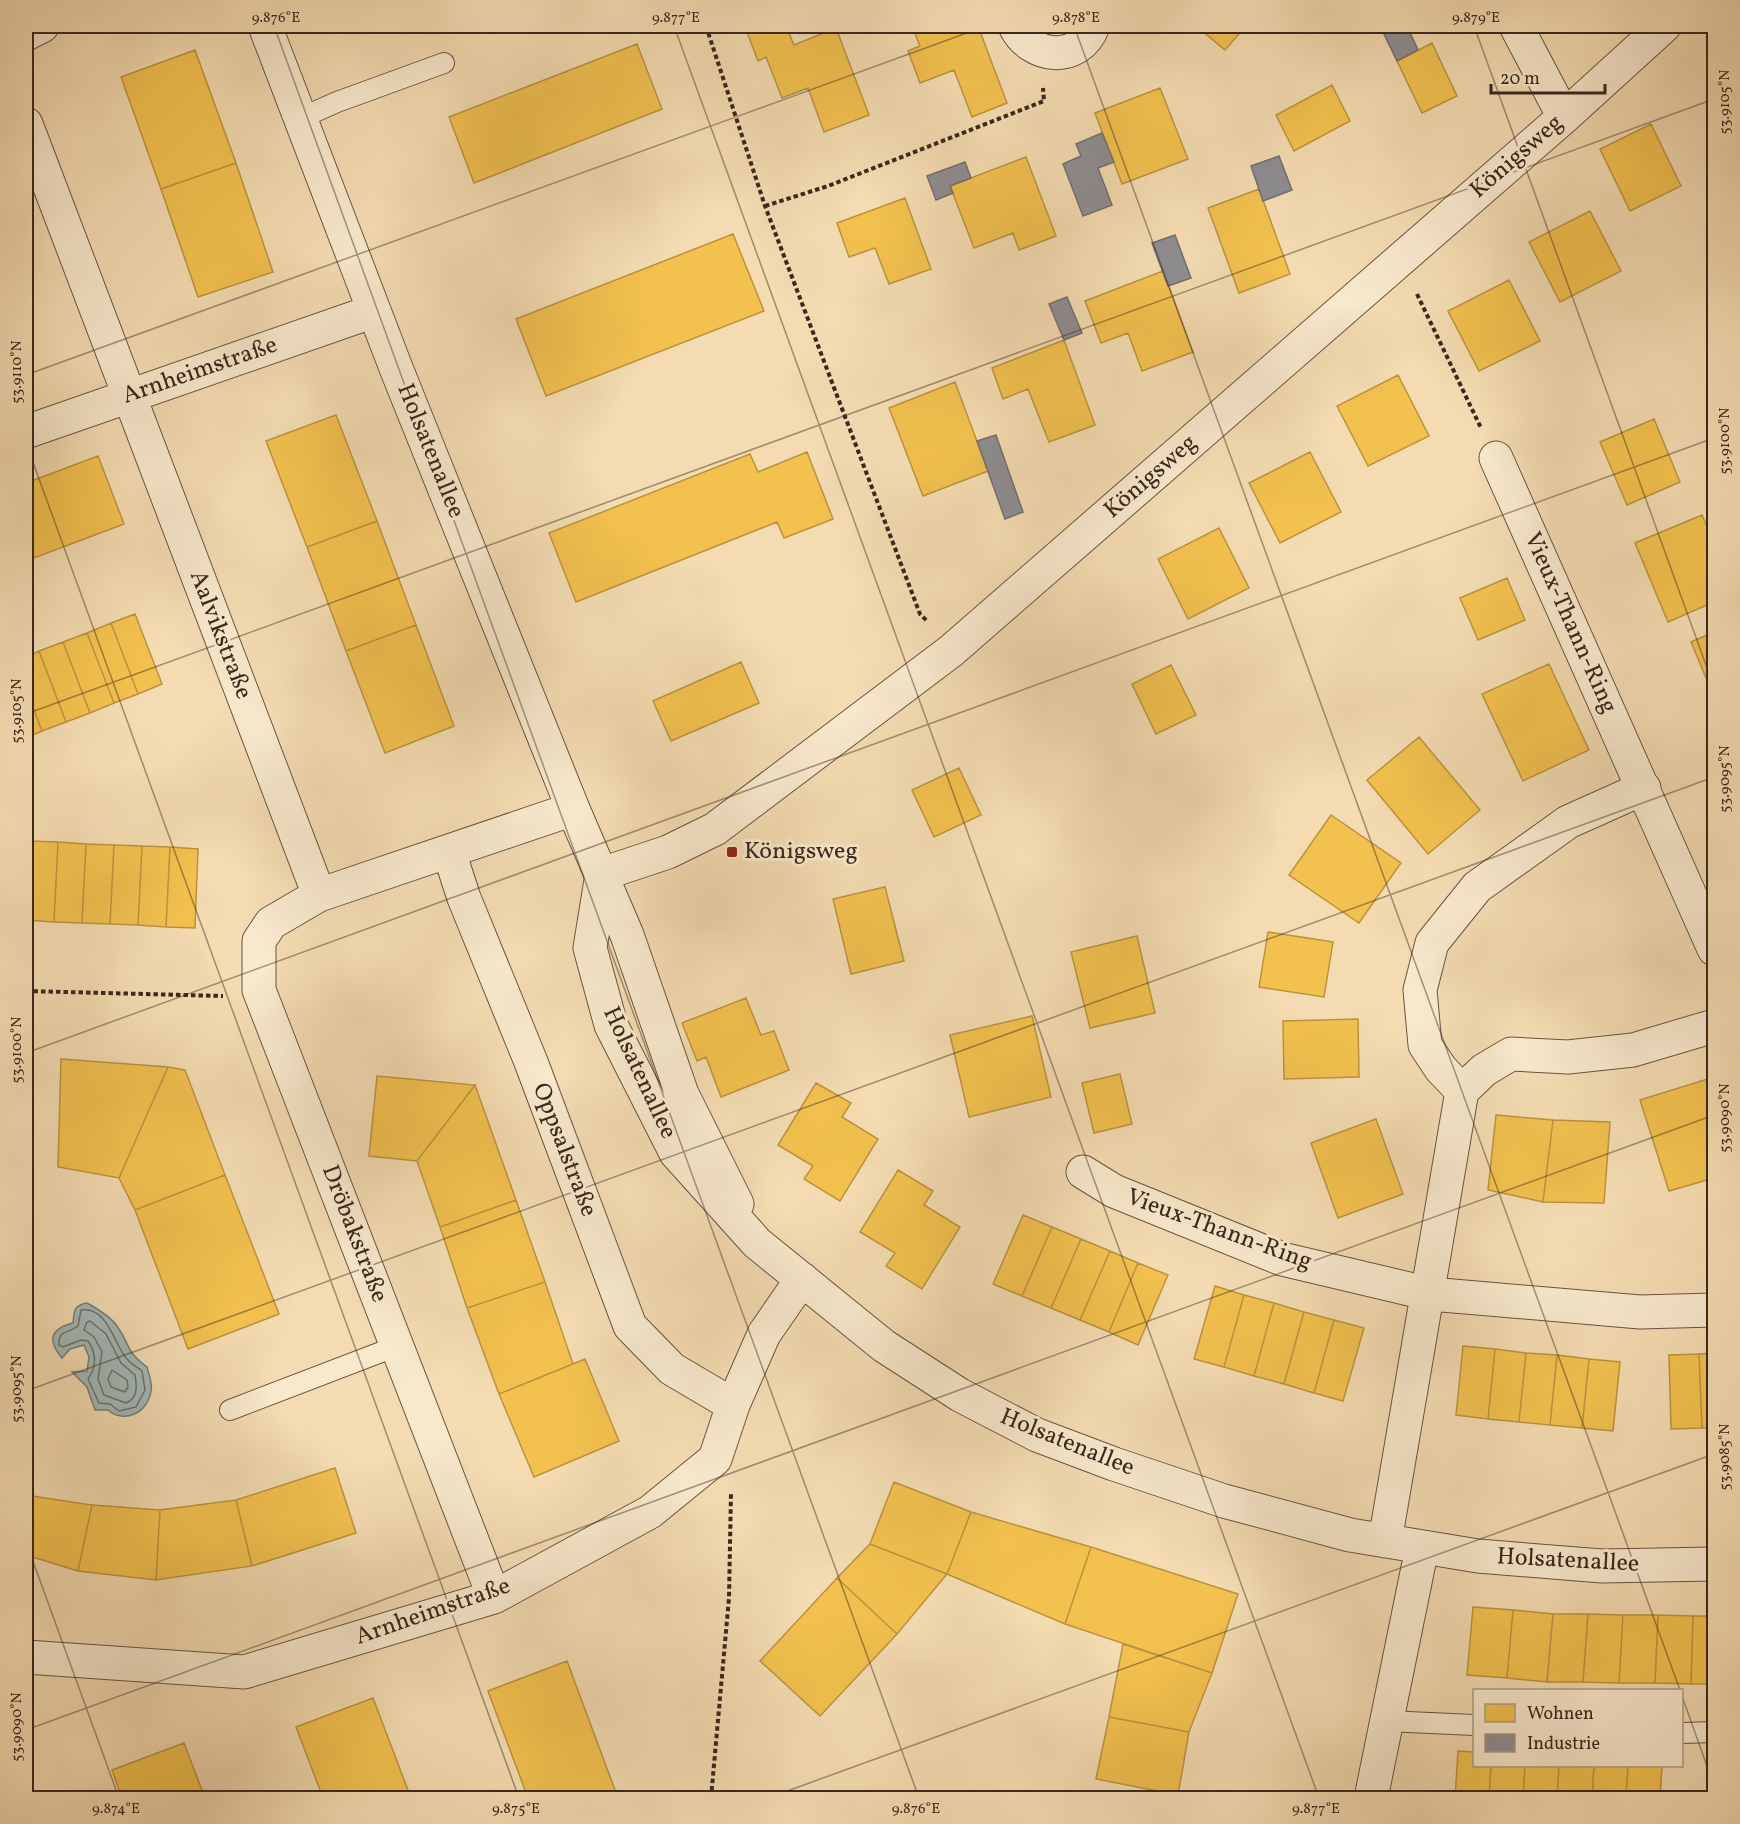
<svg xmlns="http://www.w3.org/2000/svg" width="1740" height="1824" font-family="Vollkorn,serif">
  <rect width="100%" height="100%" fill="#f4dbb1"/>
  <filter id="stains"><feTurbulence type="fractalNoise" baseFrequency=".00333" numOctaves="4"/><feColorMatrix values="0 0 0 0 .2 0 0 0 0 .09 0 0 0 0 .02 0 0 0 .5 -.17"/></filter>
  <radialGradient id="worn" r=".72"><stop offset=".6" stop-color="#630" stop-opacity="0"/><stop offset="1" stop-color="#630" stop-opacity=".3"/></radialGradient>
  <path fill="#a1b8b7" stroke="#787e79" stroke-width="1.5" d="M87,1303C98,1309 110,1316 117,1326C131,1345 124,1350 147,1367C149,1374 153,1385 151,1391C148,1413 124,1424 108,1410H95L87,1387L72,1372L87,1371L89,1357L84,1345L70,1349L62,1358C47,1340 50,1329 73,1323C74,1311 74,1305 87,1303Z"/>
  <path fill="#f2c14e" stroke="#bb933f" stroke-width="1.5" d="M764,26H786L794,45L836,28L869,115L824,132L808,88L782,98L766,57L758,61L747,32Z
    M912,26H978L1007,103L972,117L954,70L920,83L908,51L920,46Z
    M1196,26H1246L1225,50Z
    M1432,43L1457,96L1422,113L1397,61Z
    M637,44L662,109L474,183L449,117Z
    M195,50L236,163L161,189L121,77Z
    M1332,85L1350,121L1294,151L1276,115Z
    M1160,88L1188,159L1122,184L1095,113Z
    M1651,124L1681,186L1630,211L1600,149Z
    M1026,157L1056,236L1019,250L1013,233L974,248L950,186Z
    M236,163L273,272L198,297L161,189Z
    M1259,189L1290,274L1239,293L1208,208Z
    M905,198L931,269L889,284L875,248L849,257L837,223Z
    M1590,211L1621,271L1560,302L1529,242Z
    M733,234L764,311L546,396L516,319Z
    M1163,271L1193,352L1142,371L1128,333L1101,343L1085,301Z
    M1509,280L1540,341L1479,371L1448,311Z
    M1064,340L1095,425L1049,442L1028,389L1003,399L992,368Z
    M1398,375L1429,436L1368,466L1337,406Z
    M955,382L988,471L923,496L889,408Z
    M336,415L377,521L307,547L266,441Z
    M1654,419L1680,482L1627,505L1600,442Z
    M807,452L833,519L784,538L777,522L576,602L549,533L750,454L758,472Z
    M1310,452L1341,512L1280,543L1249,483Z
    M98,456L124,524L26,561V483Z
    M1702,515L1714,543V602L1668,622L1635,543Z
    M377,521L416,625L346,651L307,547Z
    M1219,528L1249,588L1188,619L1158,559Z
    M1507,578L1525,620L1478,640L1460,598Z
    M135,614L162,684L138,694L111,623Z
    M111,623L138,694L114,703L87,633Z
    M416,625L454,726L385,753L346,651Z
    M1714,632V697L1691,642Z
    M87,633L114,703L90,713L63,642Z
    M63,642L90,713L66,722L39,651Z
    M39,651L66,722L42,731L26,689V657Z
    M741,662L759,703L671,741L653,701Z
    M1549,664L1589,750L1523,781L1482,694Z
    M1171,665L1196,715L1156,734L1132,684Z
    M26,689L42,731L26,738Z
    M1419,737L1480,810L1428,854L1367,780Z
    M959,768L981,815L934,837L912,790Z
    M1331,815L1401,863L1359,923L1289,875Z
    M26,841H30L26,920Z
    M30,841L58,842L54,922L26,920Z
    M58,842L86,844L82,923L54,922Z
    M86,844L114,845L110,924L82,923Z
    M114,845L142,846L138,925L110,924Z
    M142,846L170,847L166,927L138,925Z
    M170,847L198,849L195,928L166,927Z
    M885,887L904,961L851,974L833,899Z
    M1268,932L1333,942L1324,997L1259,987Z
    M1137,936L1155,1013L1090,1028L1071,952Z
    M746,998L761,1035L774,1031L789,1070L721,1097L706,1057L697,1061L682,1023Z
    M1032,1016L1051,1097L969,1117L950,1035Z
    M1358,1019L1359,1077L1284,1079L1283,1021Z
    M61,1059L168,1067L119,1178L58,1167Z
    M168,1067L185,1070L225,1175L135,1210L119,1178Z
    M1120,1074L1132,1124L1094,1133L1082,1083Z
    M377,1076L475,1085L417,1161L369,1156Z
    M1714,1077V1178L1669,1191L1640,1100Z
    M816,1083L851,1103L842,1117L878,1139L840,1201L804,1179L813,1166L778,1145Z
    M475,1085L516,1200L440,1227L417,1161Z
    M1496,1115L1553,1120L1543,1202L1488,1190Z
    M1376,1119L1403,1194L1338,1218L1311,1143Z
    M1553,1120L1610,1122L1604,1203L1543,1202Z
    M898,1170L933,1191L924,1205L960,1227L922,1289L886,1266L895,1253L860,1232Z
    M225,1175L279,1314L188,1349L135,1210Z
    M516,1200L545,1282L467,1308L440,1227Z
    M1023,1215L1052,1227L1022,1296L993,1284Z
    M1052,1227L1081,1239L1051,1308L1022,1296Z
    M1081,1239L1110,1251L1080,1320L1051,1308Z
    M1110,1251L1138,1263L1109,1332L1080,1320Z
    M1138,1263L1168,1275L1138,1345L1109,1332Z
    M545,1282L573,1364L499,1394L467,1308Z
    M1215,1286L1244,1295L1224,1367L1194,1359Z
    M1244,1295L1274,1303L1254,1376L1224,1367Z
    M1274,1303L1304,1312L1284,1384L1254,1376Z
    M1304,1312L1334,1320L1314,1393L1284,1384Z
    M1334,1320L1364,1328L1343,1401L1314,1393Z
    M1463,1346L1495,1349L1488,1419L1456,1415Z
    M1495,1349L1526,1353L1519,1422L1488,1419Z
    M1526,1353L1557,1355L1550,1425L1519,1422Z
    M1714,1353V1428H1702L1699,1354Z
    M1699,1354L1702,1428L1671,1429L1669,1355Z
    M1557,1355L1589,1359L1582,1428L1550,1425Z
    M585,1359L619,1441L534,1477L499,1394Z
    M1589,1359L1620,1362L1613,1431L1582,1428Z
    M335,1468L356,1533L252,1566L236,1500Z
    M894,1482L971,1512L947,1574L870,1544Z
    M26,1495L92,1505L78,1571L26,1555Z
    M236,1500L252,1566L156,1580L160,1510Z
    M92,1505L160,1510L156,1580L78,1571Z
    M971,1512L1091,1547L1065,1624L947,1574Z
    M870,1544L947,1574L897,1634L837,1578Z
    M1091,1547L1238,1594L1212,1673L1065,1624Z
    M837,1578L897,1634L820,1716L760,1661Z
    M1473,1607L1513,1610L1507,1678L1467,1675Z
    M1513,1610L1553,1614L1547,1682L1507,1678Z
    M1553,1614H1588L1583,1682H1547Z
    M1588,1614L1623,1615L1619,1683L1583,1682Z
    M1623,1615H1658L1655,1683H1619Z
    M1658,1615L1693,1616L1691,1684L1655,1683Z
    M1693,1616H1714V1684H1691Z
    M1123,1644L1212,1673L1189,1732L1109,1717Z
    M567,1661L618,1798H528L488,1691Z
    M373,1698L411,1798H323L296,1727Z
    M1109,1717L1189,1732L1178,1795L1096,1779Z
    M184,1743L205,1798H122L112,1770Z
    M1458,1751L1474,1752V1766H1491L1489,1798H1455Z
    M1491,1766H1525L1523,1798H1489Z
    M1525,1766H1559L1557,1798H1523Z
    M1559,1766H1594L1592,1798H1557Z
    M1594,1766H1628L1626,1798H1592Z
    M1628,1766H1662L1660,1798H1626Z"/>
  <path fill="#8d8d92" stroke="#746e6f" stroke-width="1.5" d="M1391,26H1407L1418,50L1397,61L1382,30Z
    M1102,133L1114,162L1098,168L1112,205L1083,216L1063,164L1081,156L1076,144Z
    M1279,156L1292,190L1263,201L1251,166Z
    M965,162L971,178L950,186L953,193L936,200L927,176Z
    M1175,235L1191,278L1168,286L1152,243Z
    M1067,297L1082,333L1064,340L1049,304Z
    M996,435L1023,512L1005,519L977,441Z"/>
  <g fill="none" stroke-linecap="round" stroke-linejoin="round">
    <path stroke="#6e706a" stroke-width="1.5" d="M81,1310C108,1306 114,1345 127,1359C131,1364 137,1367 142,1371L145,1390L136,1407L119,1411L110,1404L99,1403L88,1379C97,1366 97,1354 88,1341L81,1340L63,1347L59,1345C58,1330 69,1333 78,1326Z
      M90,1321L106,1334L121,1363L135,1375C137,1387 138,1398 126,1403L104,1395L98,1379L102,1352L94,1337L84,1330L87,1322Z
      M112,1370L127,1380L128,1387L125,1392L111,1387L108,1379Z"/>
    <g stroke="#685442" stroke-width="22">
      <path id="lane" d="M301,118L337,102L444,63
        M230,1410L397,1346
        M1386,1721L1474,1725
        M1682,1733L1714,1732"/>
    </g>
    <g stroke="#685442" stroke-width="35">
      <path id="street" d="M265,26L396,368L573,809L627,935L682,1094L737,1204
        M1015,26C1031,59 1079,64 1093,26
        M1516,26L1564,117
        M26,34L42,26
        M26,124L319,895L573,809
        M26,432L374,311
        M1496,458L1714,949
        M1644,788L1568,822L1477,887L1432,943L1420,990L1425,1045L1441,1069L1462,1091L1484,1070L1511,1054L1568,1057L1633,1050L1714,1026
        M449,852L464,898L531,1062L630,1326L672,1369L733,1405
        M602,874L590,948L611,1025L676,1153L757,1243L884,1346L960,1395L1037,1435L1114,1464L1224,1501L1350,1535L1478,1556L1602,1566L1714,1564
        M602,874L668,852L715,829L951,651L1564,117L1664,26
        M319,895L271,923L259,941V990L494,1597
        M1083,1172L1114,1191L1282,1259L1430,1294L1640,1312L1714,1310
        M1385,1541L1462,1091
        M26,1657L244,1672L494,1597L650,1512L715,1459L733,1405L764,1334L802,1279
        M1371,1798L1422,1548"/>
    </g>
    <path stroke="#3a271d" stroke-width="4" stroke-dasharray="4.5 3" stroke-linecap="butt" d="M706,26L765,206L920,614L928,622
      M765,206L828,186L1044,101L1043,88
      M1417,294L1481,428
      M26,991L223,996
      M711,1798L729,1598L731,1492"/>
    <use href="#lane" stroke="#f8e8cc" stroke-width="20"/>
    <use href="#street" stroke="#f8e8cc" stroke-width="33"/>
  </g>
  <path fill="none" stroke="#3a271d" stroke-width="1.5" stroke-opacity="0.45" d="M274,26L919,1798M674,26L1319,1798M1074,26L1680,1690M1474,26L1714,687M26,36L55,26M26,375L986,26M26,443L519,1798M26,714L1714,99M26,1053L1714,438M26,1391L1714,777M26,1542L119,1798M1682,1696L1714,1786M26,1730L1714,1115M768,1798L1714,1454M1699,1798L1714,1793"/>
  <rect fill="#8f2418" stroke="#f8e8cc" stroke-width="2" x="726" y="846" width="12" height="12" rx="3"/>
  <g text-anchor="middle" dominant-baseline="central" stroke-width="6" stroke-linejoin="round" paint-order="stroke">
    <g font-size="24" fill="#3a271d" stroke="#f8e8cc">
      <text transform="translate(1517 157) rotate(-41)">Königsweg</text>
      <text transform="translate(200 371) rotate(-19)">Arnheimstraße</text>
      <text transform="translate(430 451) rotate(68)">Holsatenallee</text>
      <text transform="translate(1151 477) rotate(-41)">Königsweg</text>
      <text transform="translate(1570 623) rotate(66)">Vieux-Thann-Ring</text>
      <text transform="translate(220 635) rotate(69)">Aalvikstraße</text>
      <text transform="translate(639 1073) rotate(65)">Holsatenallee</text>
      <text transform="translate(564 1150) rotate(69)">Oppsalstraße</text>
      <text transform="translate(1219 1230) rotate(20)">Vieux-Thann-Ring</text>
      <text transform="translate(354 1234) rotate(69)">Dröbakstraße</text>
      <text transform="translate(1067 1443) rotate(22)">Holsatenallee</text>
      <text transform="translate(1568 1561) rotate(3)">Holsatenallee</text>
      <text transform="translate(433 1612) rotate(-19)">Arnheimstraße</text>
    </g>
    <g font-size="24" fill="#3a271d" stroke="#f8e8cc" text-anchor="start">
      <text x="744" y="852">Königsweg</text>
    </g>
  </g>
  <rect width="1740" height="1824" fill="none" stroke="#f4dbb1" stroke-width="66"/>
  <rect x="1473" y="1689" width="210" height="78" fill="#f8e8cc" stroke="#ac9b86" stroke-width="1.5"/>
  <rect x="1485" y="1704" width="30" height="18" fill="#f2c14e" stroke="#ac9b86" stroke-width="1.5"/>
  <text x="1527" y="1719" font-size="18" fill="#3a271d">Wohnen</text>
  <rect x="1485" y="1734" width="30" height="18" fill="#8d8d92" stroke="#ac9b86" stroke-width="1.5"/>
  <text x="1527" y="1749" font-size="18" fill="#3a271d">Industrie</text>
  <path d="M1491 84v9h114v-9" fill="none" stroke="#3a271d" stroke-width="3"/>
  <text x="1500" y="84" font-size="18" fill="#3a271d" stroke="#f8e8cc" stroke-width="4.5" paint-order="stroke">20 m</text>
  <rect x="33" y="33" width="1674" height="1758" fill="none" stroke="#3a271d" stroke-width="2"/>
  <g font-size="15" text-anchor="middle" fill="#3a271d">
    <text x="276" y="22">9.876°E</text>
    <text x="676" y="22">9.877°E</text>
    <text x="1076" y="22">9.878°E</text>
    <text x="1476" y="22">9.879°E</text>
    <text transform="translate(1724 102) rotate(-90)" y="5">53.9105°N</text>
    <text transform="translate(16 372) rotate(-90)" y="5">53.9110°N</text>
    <text transform="translate(1724 441) rotate(-90)" y="5">53.9100°N</text>
    <text transform="translate(16 711) rotate(-90)" y="5">53.9105°N</text>
    <text transform="translate(1724 779) rotate(-90)" y="5">53.9095°N</text>
    <text transform="translate(16 1050) rotate(-90)" y="5">53.9100°N</text>
    <text transform="translate(1724 1118) rotate(-90)" y="5">53.9090°N</text>
    <text transform="translate(16 1389) rotate(-90)" y="5">53.9095°N</text>
    <text transform="translate(1724 1457) rotate(-90)" y="5">53.9085°N</text>
    <text transform="translate(16 1727) rotate(-90)" y="5">53.9090°N</text>
    <text x="116" y="1813">9.874°E</text>
    <text x="516" y="1813">9.875°E</text>
    <text x="916" y="1813">9.876°E</text>
    <text x="1316" y="1813">9.877°E</text>
  </g>
  <rect width="100%" height="100%" filter="url(#stains)"/>
  <rect width="100%" height="100%" fill="url(#worn)"/>
</svg>
